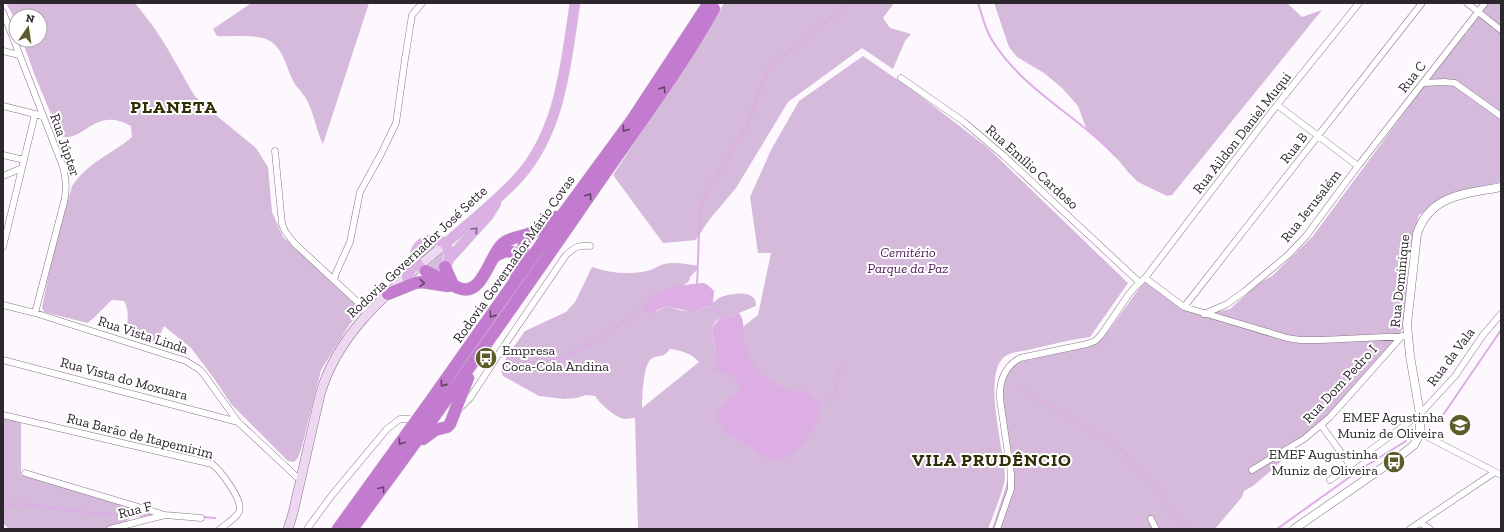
<svg xmlns="http://www.w3.org/2000/svg" width="1504" height="532" font-family="'Zilla Slab',serif">
  <rect width="100%" height="100%" fill="#fdf7fe"/>
  <path fill="#d6badb" fill-rule="evenodd" d="M6,3H135L153,26L166,46L194,95L206,107L256,148L268,167L272,212L283,237L361,305L362,308L348,327L321,370L301,450L298,458L294,462L288,461L231,404L213,377L191,348L164,326L156,344L132,337L127,332C127,320 130,311 124,301L112,300C106,305 92,321 87,323L44,312L42,308L52,257L72,186C89,161 111,155 132,137L131,126C94,105 85,144 58,136L51,114L35,76L22,40H40V16H16V21Z
    M250,3H369L323,144C317,132 315,119 310,107C307,98 300,91 295,84C286,69 284,46 266,39C251,34 233,37 217,36L213,29L250,4Z
    M724,3H894L883,18L890,28L911,34L905,41L893,69L862,48L788,102L736,188L709,220L696,240L663,243L613,175L703,39Z
    M994,3H1287L1302,17L1322,10L1172,195L1167,196L1138,182L1128,172L1120,162L1086,128L1078,106L1062,88L1044,73L1017,57L1009,47Z
    M1487,3H1501V182L1452,193L1433,208L1419,215L1408,256L1406,315L1404,327L1396,339L1338,405L1315,428L1274,468L1253,486L1244,491L1242,497L1215,529H992L1008,480V452L1003,395L1004,378L1011,364L1073,350L1097,342L1109,330L1141,286L1146,281L1156,288L1193,308L1221,311L1230,309L1259,283L1272,276L1313,236L1463,33L1466,34Z
    M863,56L914,91L988,148L1128,283L1090,337C1069,340 1049,345 1028,350C1022,351 1013,352 1007,355C980,370 1005,451 1005,477C1005,487 992,518 988,529H638L635,418C632,418 627,419 624,419C615,417 600,404 595,396L586,395L576,398L564,399L539,396L503,376L501,371L503,365L507,356L525,331L566,312L575,302L592,267C610,273 628,275 647,271C652,270 656,267 661,265C672,261 687,264 698,266C697,272 694,272 691,276C689,279 691,279 688,282C678,292 658,289 645,301L657,311L667,306C673,307 679,311 685,311C689,312 705,308 709,306C713,304 716,299 721,297C732,293 757,289 756,306L727,318L719,319L716,321L712,328L715,349L758,315L771,253H758L750,197L771,150L799,101ZM670,349C682,351 691,353 699,362L642,408C642,398 643,365 651,359C659,354 663,359 670,349Z
    M432,245L437,247L421,262L422,251L427,247Z
    M443,252C444,259 442,262 437,268H426Z
    M3,417L21,423V475L133,507V516L119,527L100,529H9L3,523Z"/>
  <path fill="#dcaee4" d="M704,283L709,286L714,291L713,303L709,306L691,312L667,306L651,313L645,312L643,308L645,301C659,288 685,284 704,283Z
    M739,313C745,320 743,332 744,342C745,346 751,361 753,364C762,377 777,385 790,391C795,393 797,391 802,391C814,392 821,403 819,415C817,430 791,462 775,461C766,461 745,443 736,438C734,437 730,436 728,434C723,431 720,425 717,419C718,415 719,409 722,405C730,395 750,393 733,378C727,372 719,374 713,368L716,367L717,361L712,328L719,319L727,318Z"/>
  <g fill="none" stroke-linecap="round" stroke-linejoin="round">
    <path stroke="#dcaee4" stroke-width="2" d="M978,3C982,15 985,29 992,40C1022,89 1076,115 1115,155
      M697,286L700,207L710,187L749,122L757,95L768,71L780,58L850,3
      M710,303L722,316L723,320
      M504,367L563,358L591,343L644,308
      M1020,389L1061,412L1120,449L1129,458L1140,471L1155,484L1170,508L1186,529
      M817,406C842,395 832,386 842,367
      M1439,421L1501,330
      M3,505L21,504L100,514H125L142,516L154,513
      M202,517L215,518
      M1277,529L1361,469L1406,441"/>
    <g stroke="#847686" stroke-width="7">
      <path id="minor" d="M1467,3L1501,30
        M3,12L63,167C66,180 67,189 64,202L35,313
        M3,51L19,55
        M901,78L964,122L1004,156L1139,282
        M1423,83L1444,82L1455,83L1501,116
        M1277,105L1358,166
        M3,106L35,114
        M275,151L282,224L285,231L294,243L363,307L367,315
        M3,155L24,160
        M3,176L22,168
        M3,247L35,114L42,116
        M1145,278L1184,307L1287,338L1300,340H1321L1407,336
        M334,280L336,273L350,242L360,192L381,154L396,123L405,59L412,15L422,3
        M3,305L35,313L186,361L200,370L205,376L238,422L300,480
        M1184,307L1422,3
        M1204,314L1227,304L1245,291L1288,255L1306,236L1358,166L1485,3
        M3,360L238,422
        M458,410L470,398L502,349L566,255C575,247 578,245 590,246
        M3,415L212,464C221,471 244,501 239,512C235,519 226,524 220,529
        M1321,425L1350,465
        M1420,433L1501,475
        M1252,470L1304,439L1330,417L1402,336
        M25,473L165,515L201,518
        M1330,480L1420,414L1455,376L1483,335L1501,314
        M1151,519L1156,529
        M1420,523L1430,529
        M110,529L165,515
        M307,529L332,495L387,429L400,419H409L416,421
        M997,529L1011,489V474L1000,399C999,381 1004,367 1020,358L1087,344L1095,341L1101,335L1129,294L1136,286L1145,278L1277,105L1359,3
        M1410,529L1495,472"/>
    </g>
    <g stroke="#847686" stroke-width="9">
      <path id="tertiary" d="M1294,529L1404,453L1414,445L1420,433V414L1410,356L1407,324L1417,234C1430,194 1466,194 1501,187"/>
    </g>
    <g stroke="#847686" stroke-width="10">
      <path id="secondary" d="M288,529L293,513L320,395C339,328 394,288 445,244"/>
    </g>
    <g stroke="#d5d4d5" stroke-width="11">
      <path id="primary" d="M445,244C469,223 497,201 519,177C561,130 566,62 575,3
        M449,259C451,224 401,243 419,266C425,273 438,275 445,267C447,265 448,261 449,259L488,216L496,203
        M407,277L416,260"/>
    </g>
    <g stroke="#d5d4d5" stroke-width="13">
      <path id="motorway" d="M494,257C504,250 513,248 520,259
        M445,267L453,285
        M426,271C434,275 455,288 462,289C484,294 490,252 505,242C512,237 520,237 528,234C539,231 548,224 556,217
        M516,276L524,245L527,235
        M388,294L415,283L422,282L448,286
        M423,439L435,430L447,427L450,424L468,378
        M338,529L432,399L547,236L632,120L709,3
        M352,529C434,418 514,306 592,192C633,132 678,74 714,9"/>
    </g>
    <use href="#minor" stroke="#fff" stroke-width="6"/>
    <use href="#tertiary" stroke="#fff" stroke-width="8"/>
    <use href="#secondary" stroke="#edd7f1" stroke-width="9"/>
    <use href="#primary" stroke="#dbb0e3" stroke-width="10"/>
    <use href="#motorway" stroke="#c37bd0" stroke-width="12"/>
  </g>
  <defs><path id="oneway-chevron" d="M-2-3.5L2.5 0L-2 3.5" fill="none" stroke-width="1.6" stroke-linecap="round" stroke-linejoin="round"/></defs>
  <g stroke="#614466">
    <use href="#oneway-chevron" transform="translate(663 89) rotate(-57)"/>
    <use href="#oneway-chevron" transform="translate(625 129) rotate(126)"/>
    <use href="#oneway-chevron" transform="translate(589 196) rotate(-55)"/>
    <use href="#oneway-chevron" transform="translate(422 283) rotate(1)"/>
    <use href="#oneway-chevron" transform="translate(492 315) rotate(125)"/>
    <use href="#oneway-chevron" transform="translate(443 384) rotate(125)"/>
    <use href="#oneway-chevron" transform="translate(401 442) rotate(126)"/>
    <use href="#oneway-chevron" transform="translate(382 489) rotate(-54)"/>
  </g>
  <use stroke="#7b647f" href="#oneway-chevron" transform="translate(475 230) rotate(-47)"/>
  <defs>
    <g id="bus-disc" transform="scale(1.15)"><circle r="9.5" fill="#5b5e2b" stroke="#fff"/><path d="M-5-6H5V4H4V6H2V4H-2V6H-4V4H-5ZM-3.5-4V0h7V-4ZM-3.5 1.2v1.5H-2V1.2ZM2 1.2v1.5H3.5V1.2Z" fill="#fff"/></g>
    <g id="school-disc" transform="scale(1.15)"><circle r="9.5" fill="#5b5e2b" stroke="#fff"/><path d="M0-5L7-2L0 1L-7-2ZM-4 1L0 2.5L4 1V4Q0 6-4 4Z" fill="#fff"/></g>
  </defs>
  <g fill-rule="evenodd">
    <use href="#bus-disc" x="486" y="358"/>
    <use href="#school-disc" x="1460" y="425"/>
    <use href="#bus-disc" x="1394" y="462"/>
  </g>
  <g text-anchor="middle" dominant-baseline="central" stroke-width="4" stroke-linejoin="round" paint-order="stroke">
    <g font-size="14" fill="#2c262d" stroke="#fff">
      <text transform="translate(1412 77) rotate(-52)">Rua C</text>
      <text transform="translate(1242 133) rotate(-52)">Rua Aildon Daniel Muqui</text>
      <text transform="translate(65 145) rotate(71)">Rua Júpter</text>
      <text transform="translate(1294 148) rotate(-52)">Rua B</text>
      <text transform="translate(1032 167) rotate(42)">Rua Emílio Cardoso</text>
      <text transform="translate(1311 206) rotate(-52)">Rua Jerusalém</text>
      <text transform="translate(417 252) rotate(-43)">Rodovia Governador José Sette</text>
      <text transform="translate(514 259) rotate(-55)">Rodovia Governador Mário Covas</text>
      <text transform="translate(1400 281) rotate(-84)">Rua Dominique</text>
      <text transform="translate(143 335) rotate(18)">Rua Vista Linda</text>
      <text transform="translate(1451 357) rotate(-53)">Rua da Vala</text>
      <text transform="translate(124 379) rotate(15)">Rua Vista do Moxuara</text>
      <text transform="translate(1340 384) rotate(-47)">Rua Dom Pedro I</text>
      <text transform="translate(140 436) rotate(14)">Rua Barão de Itapemirim</text>
      <text transform="translate(135 510) rotate(-14)">Rua F</text>
    </g>
    <g font-size="14" font-style="italic" fill="#511a5a" stroke="#fff">
      <text x="908" y="252">Cemitério<tspan x="908" dy="16">Parque da Paz</tspan></text>
    </g>
    <g font-size="14" fill="#2c262d" stroke="#fff" text-anchor="end">
      <text x="502" y="350" text-anchor="start">Empresa<tspan x="502" dy="16">Coca-Cola Andina</tspan></text>
      <text x="1444" y="417">EMEF Agustinha<tspan x="1444" dy="16">Muniz de Oliveira</tspan></text>
      <text x="1378" y="454">EMEF Augustinha<tspan x="1378" dy="16">Muniz de Oliveira</tspan></text>
    </g>
    <g font-size="18" font-weight="bold" letter-spacing="1" fill="#2e2f05" stroke="#fff">
      <text x="174" y="107">PLANETA</text>
      <text x="992" y="460">VILA PRUDÊNCIO</text>
    </g>
  </g>
  <rect width="1504" height="532" fill="none" stroke="#2c262d" stroke-width="8"/>
  <g transform="translate(28 28) rotate(13)"><circle r="19" fill="#ffffff" stroke="#aba8ab"/>
  <path d="M0-3L7 15L0 10L-7 15Z" fill="#5b5e2b"/>
  <text y="-6" font-size="11" font-weight="bold" text-anchor="middle" fill="#2c262d">N</text>
  </g>
</svg>
